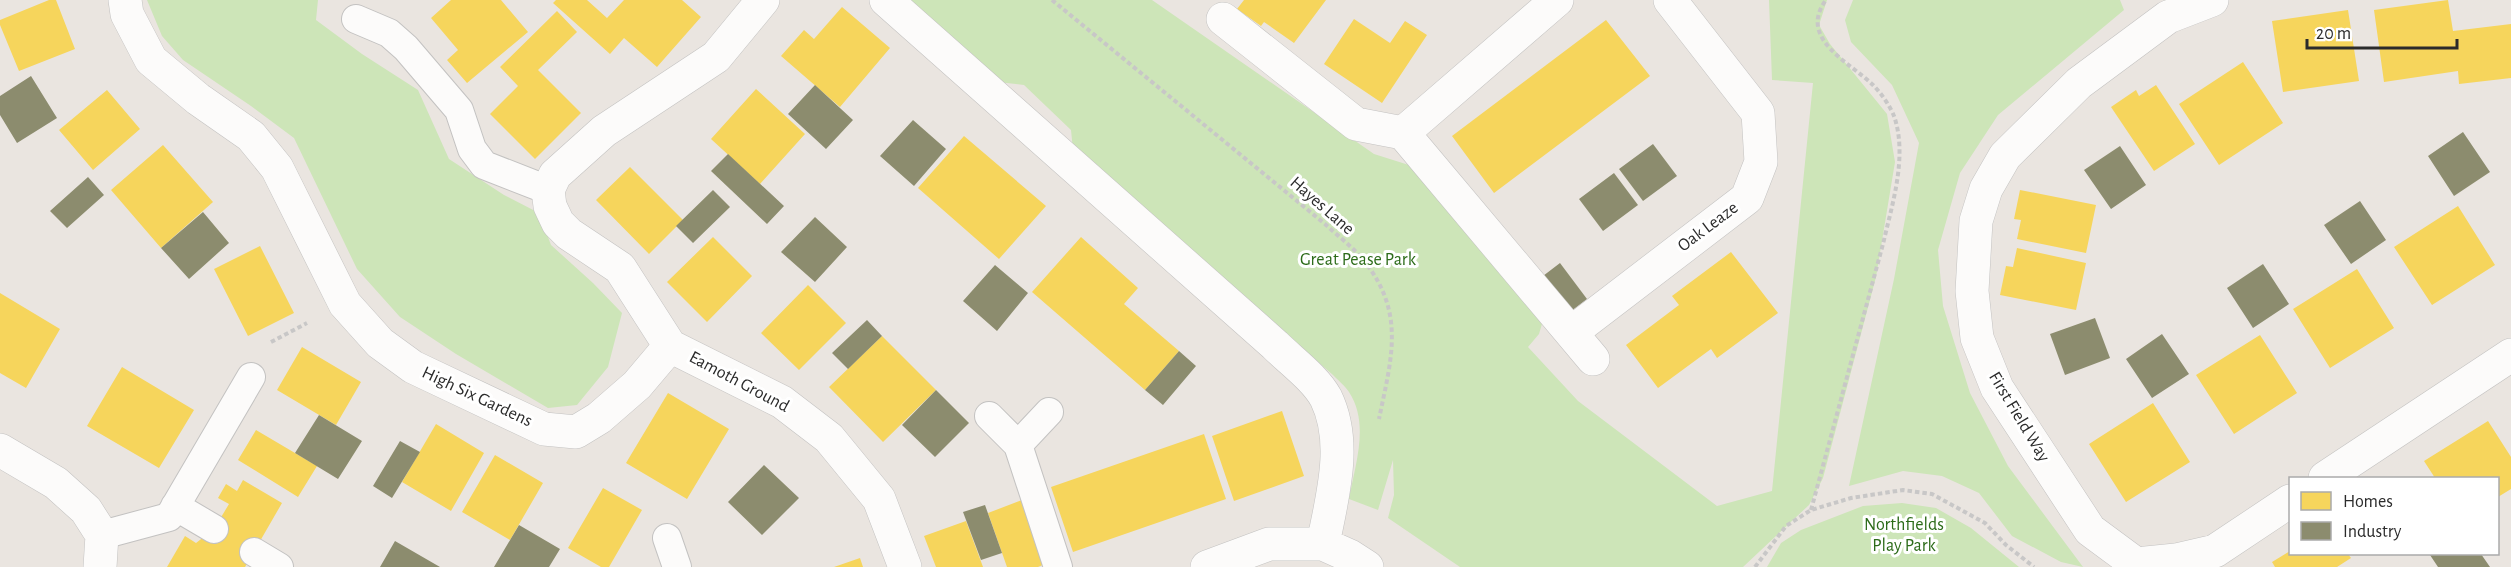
<svg xmlns="http://www.w3.org/2000/svg" width="2511" height="567" font-family="'Alegreya Sans',sans-serif">
  <rect width="100%" height="100%" fill="#eae5e0"/>
  <path fill="#cde5b8" d="M147,0H318L316,20L362,54L418,90L449,159L504,195L539,213L551,245L593,283L622,313L608,367L577,405L548,408L456,354L400,317L357,269L294,138L251,106L183,60L162,36Z
    M905,0H1152L1374,154L1412,166L1544,317L1539,334L1528,347L1578,401L1717,506L1772,491L1813,83L1772,80L1769,0H1827L1819,25L1830,44L1887,114L1895,162L1876,277L1823,478L1809,505L1743,567H1460L1388,518L1394,495L1393,460L1378,510L1349,499C1355,464 1370,424 1349,392C1345,386 1338,380 1333,375L1073,150L1071,130L1024,85L998,82Z
    M1853,0H2120L2124,10L1998,115L1960,173L1938,250L1943,306L1970,393L2008,466L2083,567L2061,562L2012,536L1979,493L1942,476L1903,471L1849,486L1894,279L1919,143L1892,85L1851,42L1845,20Z
    M1902,503L1936,508L1971,528L2019,567H1767L1781,543L1801,530L1863,506Z"/>
  <path fill="#f6d55c" d="M49,0H56L75,49L19,71L0,25V20Z
    M451,0H501L528,32L467,83L447,60L458,50L431,18Z
    M556,0H587L607,18L624,0H682L701,17L657,67L624,38L610,54L553,3Z
    M1244,0H1326L1294,43L1264,22L1261,26L1237,9Z
    M2448,0L2453,31L2511,24V78L2459,84L2458,71L2384,82L2374,10Z
    M842,7L890,48L840,107L781,56L804,30L814,39Z
    M2348,10L2359,81L2283,92L2272,21Z
    M557,11L577,32L538,70L581,113L535,159L490,114L518,86L500,67Z
    M1354,19L1390,43L1405,21L1427,35L1382,103L1324,64Z
    M1606,20L1650,76L1494,193L1452,136Z
    M2243,62L2283,123L2219,165L2179,104Z
    M2156,85L2195,144L2154,171L2111,107L2136,90L2139,96Z
    M756,89L805,134L760,184L711,139Z
    M107,90L140,129L93,170L59,130Z
    M964,136L1046,206L999,259L918,188Z
    M163,145L213,202L161,248L111,190Z
    M630,167L683,220L649,254L596,200Z
    M2020,190L2096,205L2086,253L2017,239L2021,220L2014,219Z
    M2458,206L2495,265L2432,305L2394,247Z
    M713,237L752,276L707,322L667,282Z
    M1081,237L1138,288L1124,304L1179,351L1145,390L1032,292Z
    M260,246L294,313L248,336L214,269Z
    M2017,248L2086,263L2076,310L2000,295L2006,266L2013,267Z
    M1731,252L1778,313L1717,358L1711,349L1658,388L1626,345L1679,305L1672,296Z
    M2357,269L2394,328L2330,368L2293,309Z
    M808,285L846,323L799,370L761,333Z
    M0,293L60,329L26,388L0,373Z
    M2260,335L2297,393L2234,434L2196,375Z
    M882,336L936,390L883,442L829,387Z
    M302,347L361,382L336,425L277,390Z
    M122,367L194,410L159,468L87,426Z
    M668,393L729,429L687,499L626,463Z
    M2153,403L2190,462L2126,502L2089,444Z
    M1282,411L1304,476L1234,501L1212,436Z
    M2488,421L2511,457V489L2498,497V478H2435L2424,461Z
    M436,424L484,453L451,511L402,482Z
    M256,430L317,466L298,497L238,460Z
    M1204,434L1226,499L1073,552L1051,487Z
    M495,455L543,483L510,540L462,512Z
    M243,480L282,503L245,567H167L185,536L196,543L214,529L229,504L218,498L226,484L237,491Z
    M603,488L642,510L609,567H601L568,548Z
    M1022,500L1045,564L1038,567H1007L988,513Z
    M966,521L983,567H936L924,536Z
    M2290,551V554H2348L2351,558L2337,567H2275L2272,562Z
    M860,558L863,567H834Z"/>
  <path fill="#8c8c6e" d="M31,76L57,118L17,143L0,115V96Z
    M815,85L853,120L826,149L788,114Z
    M913,120L946,149L914,186L880,156Z
    M2463,132L2490,172L2454,196L2428,156Z
    M1653,144L1677,176L1643,201L1619,169Z
    M2120,146L2146,185L2111,209L2084,170Z
    M728,154L784,206L767,224L711,171Z
    M1614,173L1638,205L1603,231L1579,199Z
    M88,177L104,195L67,228L50,211Z
    M713,190L730,207L693,243L676,226Z
    M2360,201L2386,240L2351,264L2324,225Z
    M203,212L229,243L189,279L161,248Z
    M815,217L847,247L815,282L781,252Z
    M1560,263L1587,299L1570,312L1543,276Z
    M2263,264L2289,304L2253,328L2227,288Z
    M995,265L1028,293L997,331L963,301Z
    M2095,318L2110,358L2065,375L2050,334Z
    M867,320L882,336L848,369L832,353Z
    M2162,334L2189,374L2152,398L2126,359Z
    M1179,351L1196,366L1163,405L1145,390Z
    M936,390L969,423L935,457L902,425Z
    M319,415L362,441L338,479L295,453Z
    M400,441L420,452L392,498L373,486Z
    M764,465L799,498L762,535L728,502Z
    M985,505L1002,553L981,560L963,512Z
    M519,525L560,549L549,567H494Z
    M395,541L440,567H380Z
    M2433,554H2481L2490,567H2438L2430,555Z"/>
  <g fill="none" stroke-linecap="round" stroke-linejoin="round">
    <g stroke="#c3c2c1" stroke-width="30">
      <path id="lane" d="M356,19L389,33L406,48L459,110L472,149L484,165L548,190
        M989,416L1018,445L1049,412
        M1018,445L1058,567
        M175,506L214,529
        M102,535L169,517L251,377
        M667,538L677,567
        M254,552L279,567"/>
    </g>
    <g stroke="#c3c2c1" stroke-width="34">
      <path id="street" d="M125,0L127,14L151,60L198,99L251,136L277,168L345,304L380,343L413,367L544,429L576,432L599,418L637,385L670,346L620,268L569,234L558,223L550,206L548,190L555,175L604,131L716,57L763,0
        M886,0L1275,345C1291,361 1315,378 1326,398C1348,443 1332,498 1323,544
        M1557,0L1403,133L1593,359
        M2212,0L2168,17L2079,83L2005,156L1986,189L1976,221L1972,291L1977,338L1997,388L2090,530L2136,564L2176,560L2215,551L2290,501
        M1223,19L1356,124L1403,133
        M1572,332L1747,198L1761,162L1758,113L1670,0
        M670,346L782,402L829,438L879,499L905,567
        M0,450L56,483L86,510L102,535L100,567
        M2325,478L2511,355
        M1207,567L1269,544H1323L1350,556L1367,567"/>
    </g>
    <path stroke="#c8c7c7" stroke-width="4" stroke-dasharray="4.5 3" stroke-linecap="butt" d="M1052,0L1325,224C1338,236 1354,248 1365,262C1406,314 1391,360 1379,419
      M271,342L307,323
      M1811,510L1883,244C1892,205 1908,156 1894,116C1890,106 1881,93 1873,85C1851,63 1797,39 1826,0
      M1755,567L1786,526L1811,510L1851,498L1903,490L1932,494L1985,523L2006,545L2034,567"/>
    <use href="#lane" stroke="#fcfbfa" stroke-width="28"/>
    <use href="#street" stroke="#fcfbfa" stroke-width="33"/>
  </g>
  <g text-anchor="middle" dominant-baseline="central" stroke-width="6" stroke-linejoin="round" paint-order="stroke">
    <g font-size="18" fill="#2b2b2b" stroke="#fff">
      <text transform="translate(1322 206) rotate(41)">Hayes Lane</text>
      <text transform="translate(1708 227) rotate(-37)">Oak Leaze</text>
      <text transform="translate(739 382) rotate(28)">Eamoth Ground</text>
      <text transform="translate(477 397) rotate(25)">High Six Gardens</text>
      <text transform="translate(2019 417) rotate(59)">First Field Way</text>
    </g>
    <g font-size="18" fill="#2c6b19" stroke="#fff">
      <text x="1358" y="260">Great Pease Park</text>
      <text x="1904" y="525">Northfields<tspan x="1904" dy="21">Play Park</tspan></text>
    </g>
  </g>
  <rect x="2289" y="477" width="210" height="78" fill="#ffffff" stroke="#aaaaaa" stroke-width="1.5"/>
  <rect x="2301" y="492" width="30" height="18" fill="#f6d55c" stroke="#aaaaaa" stroke-width="1.5"/>
  <text x="2343" y="507" font-size="18" fill="#2b2b2b">Homes</text>
  <rect x="2301" y="522" width="30" height="18" fill="#8c8c6e" stroke="#aaaaaa" stroke-width="1.5"/>
  <text x="2343" y="537" font-size="18" fill="#2b2b2b">Industry</text>
  <path d="M2307 39v9h150v-9" fill="none" stroke="#2b2b2b" stroke-width="3"/>
  <text x="2316" y="39" font-size="18" fill="#2b2b2b" stroke="#ffffff" stroke-width="4.5" paint-order="stroke">20 m</text>
</svg>
